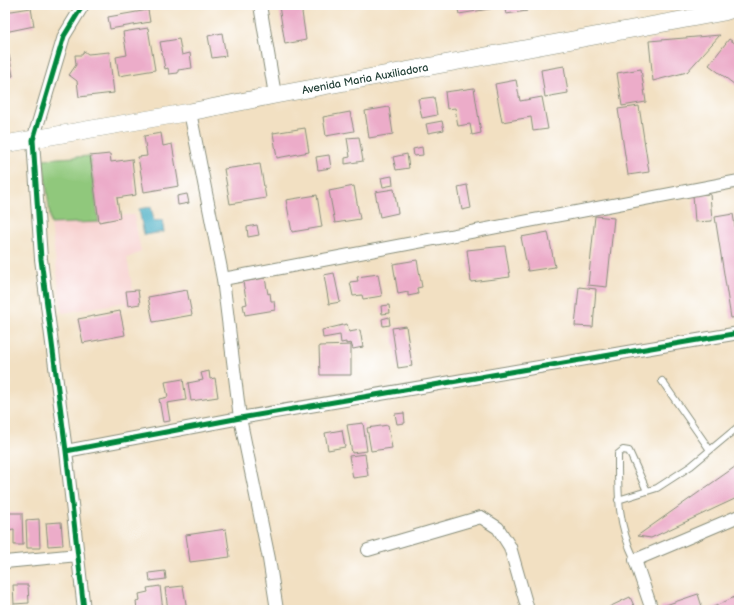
<svg xmlns="http://www.w3.org/2000/svg" width="744" height="615" font-family="'Balsamiq Sans',sans-serif">
  <rect width="100%" height="100%" fill="#fff"/>
  <filter id="ink" filterUnits="userSpaceOnUse"><feTurbulence type="fractalNoise" baseFrequency=".025" numOctaves="2"/><feDisplacementMap in="SourceGraphic" scale="8" xChannelSelector="R" yChannelSelector="G"/><feConvolveMatrix kernelMatrix="1 2 1 2 8 2 1 2 1" color-interpolation-filters="sRGB"/></filter>
  <filter id="wash" filterUnits="userSpaceOnUse"><feTurbulence type="fractalNoise" baseFrequency=".012" numOctaves="4" result="noise"/><feDisplacementMap in="SourceGraphic" scale="16" xChannelSelector="R" yChannelSelector="G"/><feGaussianBlur stdDeviation="0.9" result="paint"/><feColorMatrix in="noise" values="0 0 0 0 0 0 0 0 0 0 0 0 0 0 0 0 0 1.4 0 .05"/><feComposite in="paint" operator="in"/></filter>
  <g filter="url(#wash)">
    <rect width="100%" height="100%" fill="#f2e0c2"/>
    <path fill="#f7d0cf" d="M120,215H134L141,252L127,258L133,291L127,302L62,313L51,224L99,222L120,218Z"/>
    <path fill="#90c87b" stroke="#588258" d="M90,156L99,222L51,224L43,159Z"/>
    <path fill="#42acc2" stroke="#30747b" d="M151,207L154,221L162,220L164,232L144,235L139,209Z"/>
    <g id="blocks">
      <path fill="#ecacc9" d="M285,5H301L306,40L285,44L279,6Z
        M457,5H494L495,8L459,14Z
        M504,5H526L527,11L506,14Z
        M31,8L34,26L5,32V12Z
        M148,10L150,22L110,29L108,17Z
        M148,28L155,70L119,76L116,57L127,55L123,32Z
        M222,33L226,56L212,58L208,36Z
        M720,35L687,72L653,81L649,41Z
        M179,39L182,55L190,53L192,68L178,70V73L169,74L168,68L165,69L160,42Z
        M729,39L739,46V88L709,65Z
        M84,51L88,54L109,52L114,93L79,97L77,81L69,75L76,65L75,55H82Z
        M5,55H9L13,76L8,77L9,86H7L8,93L5,94Z
        M564,66L568,93L545,97L541,70Z
        M641,69L646,102L622,106L617,73Z
        M516,80L520,101L542,97L548,129L533,131L531,117L502,122L495,84Z
        M474,88L481,133L472,135L470,124L458,126L455,108L447,109L445,92Z
        M434,97L437,115L422,118L418,99Z
        M639,106L649,172L628,175L618,109Z
        M389,107L393,134L369,138L365,111Z
        M350,112L354,131L326,136L323,117Z
        M442,121L444,130L428,133L426,124Z
        M305,128L309,152L277,158L273,133Z
        M161,133L163,146L172,144L179,186L144,192L138,157L147,156L144,136Z
        M359,137L363,161L345,164V158L350,157L347,138Z
        M422,147L423,155L414,156L413,149Z
        M110,154L111,162L132,159L136,195L117,198L120,218L99,222L90,156Z
        M407,154L409,168L396,170L393,157Z
        M329,155L331,168L318,170L316,157Z
        M260,164L266,198L230,204L224,169Z
        M392,176L393,185L383,187L381,178Z
        M467,185L471,208L462,210L458,187Z
        M354,186L360,219L335,223L329,191Z
        M394,189L398,213L380,217L375,192Z
        M187,194L189,203L178,205L177,196Z
        M710,194L712,221L695,222L693,195Z
        M317,195L322,227L292,232L286,200Z
        M733,214L739,250V317L731,318L715,217Z
        M595,216L614,218L607,287L588,285Z
        M257,225L259,235L248,237L247,227Z
        M548,232L555,267L528,271L521,237Z
        M505,246L510,277L471,282L467,250Z
        M417,260L422,287L417,288L418,294L408,296V292L398,294L393,264Z
        M334,273L340,302L329,304L324,275Z
        M378,274L382,296L363,299L362,295L353,296L350,282L358,281L357,277Z
        M265,278L268,294L270,293L271,301H274L275,310L245,315L243,305L247,304L243,282Z
        M579,287L596,289L593,327L575,326Z
        M138,290L140,304L128,306L126,291Z
        M187,290L192,315L153,322L148,297Z
        M389,305L390,313L382,314L381,306Z
        M120,311L125,335L83,343L78,319Z
        M389,317L390,325L383,326L382,319Z
        M347,324L349,332L360,330L363,347L353,349L351,343L346,344V342L341,343L340,335L323,338L322,330Z
        M406,326L412,366L398,368L392,328Z
        M351,345V375H320L319,346Z
        M209,371L210,379L215,378L218,397L191,401L188,383L203,380L201,373Z
        M183,379L186,400L167,403L170,421L163,422L159,399L168,397L165,382Z
        M404,413L405,423L397,424L395,414Z
        M363,423L367,451L352,453L347,425Z
        M388,425L392,448L371,451L367,428Z
        M342,430L345,447L328,450L325,433Z
        M365,454L368,476L353,478L349,456Z
        M739,464V497L651,538L637,536Z
        M6,513H22L23,545H14V529L7,530Z
        M39,519L40,548H27L26,520Z
        M61,522L63,545L48,546L46,523Z
        M226,529L230,557L190,562L186,535Z
        M165,571L166,579L150,581L149,573Z
        M13,585H28L29,603L14,604Z
        M160,586L163,610H137L136,601L140,600L139,594L148,592L147,588Z
        M183,586L187,610H168L165,588Z
        M698,594L703,610H662L660,607Z
        M739,595V610H707Z
        M630,597L636,610H610L609,607Z"/>
    </g>
  </g>
  <g filter="url(#ink)">
    <use href="#blocks" fill-opacity="0" stroke="#888e7b" stroke-width="1"/>
    <g fill="none" stroke-linecap="round" stroke-linejoin="round">
      <g stroke="#888e7b" stroke-width="8">
        <path id="lane" d="M662,381L710,450
          M618,500L657,488L691,466L739,426
          M635,560C617,524 618,492 618,454L623,450L629,451L647,491"/>
      </g>
      <g stroke="#888e7b" stroke-width="14">
        <path id="street" d="M83,5L64,36L33,140L41,259L66,451L84,610
          M260,5L275,95
          M190,112L223,279L240,418L269,559L277,610
          M223,279L739,181
          M66,451L240,418L739,333
          M368,550L481,517L498,528L510,547L528,610
          M5,562L78,555
          M652,610L635,560L739,516"/>
      </g>
      <g stroke="#888e7b" stroke-width="18">
        <g id="secondary">
          <path id="s1" d="M5,144L190,112L275,95L724,12L739,7"/>
        </g>
      </g>
      <use href="#lane" stroke="#fff" stroke-width="6"/>
      <use href="#street" stroke="#fff" stroke-width="12"/>
      <use href="#secondary" stroke="#fff" stroke-width="17"/>
      <g stroke="#fff" stroke-width="8">
        <path id="cycleway" d="M83,5L64,36L33,140L41,259L66,451L84,610
          M66,451L240,418L739,333"/>
      </g>
      <use href="#cycleway" stroke="#00873e" stroke-width="5"/>
    </g>
  </g>
  <g text-anchor="middle" dominant-baseline="central" stroke-width="3" stroke-linejoin="round" paint-order="stroke">
    <g font-size="11" fill="#1f3d34" stroke="#fff">
      <text stroke="none"><textPath href="#s1" startOffset="366">Avenida Maria Auxiliadora</textPath></text>
    </g>
  </g>
  <rect width="744" height="615" fill="none" stroke="#fff" stroke-width="20"/>
</svg>
